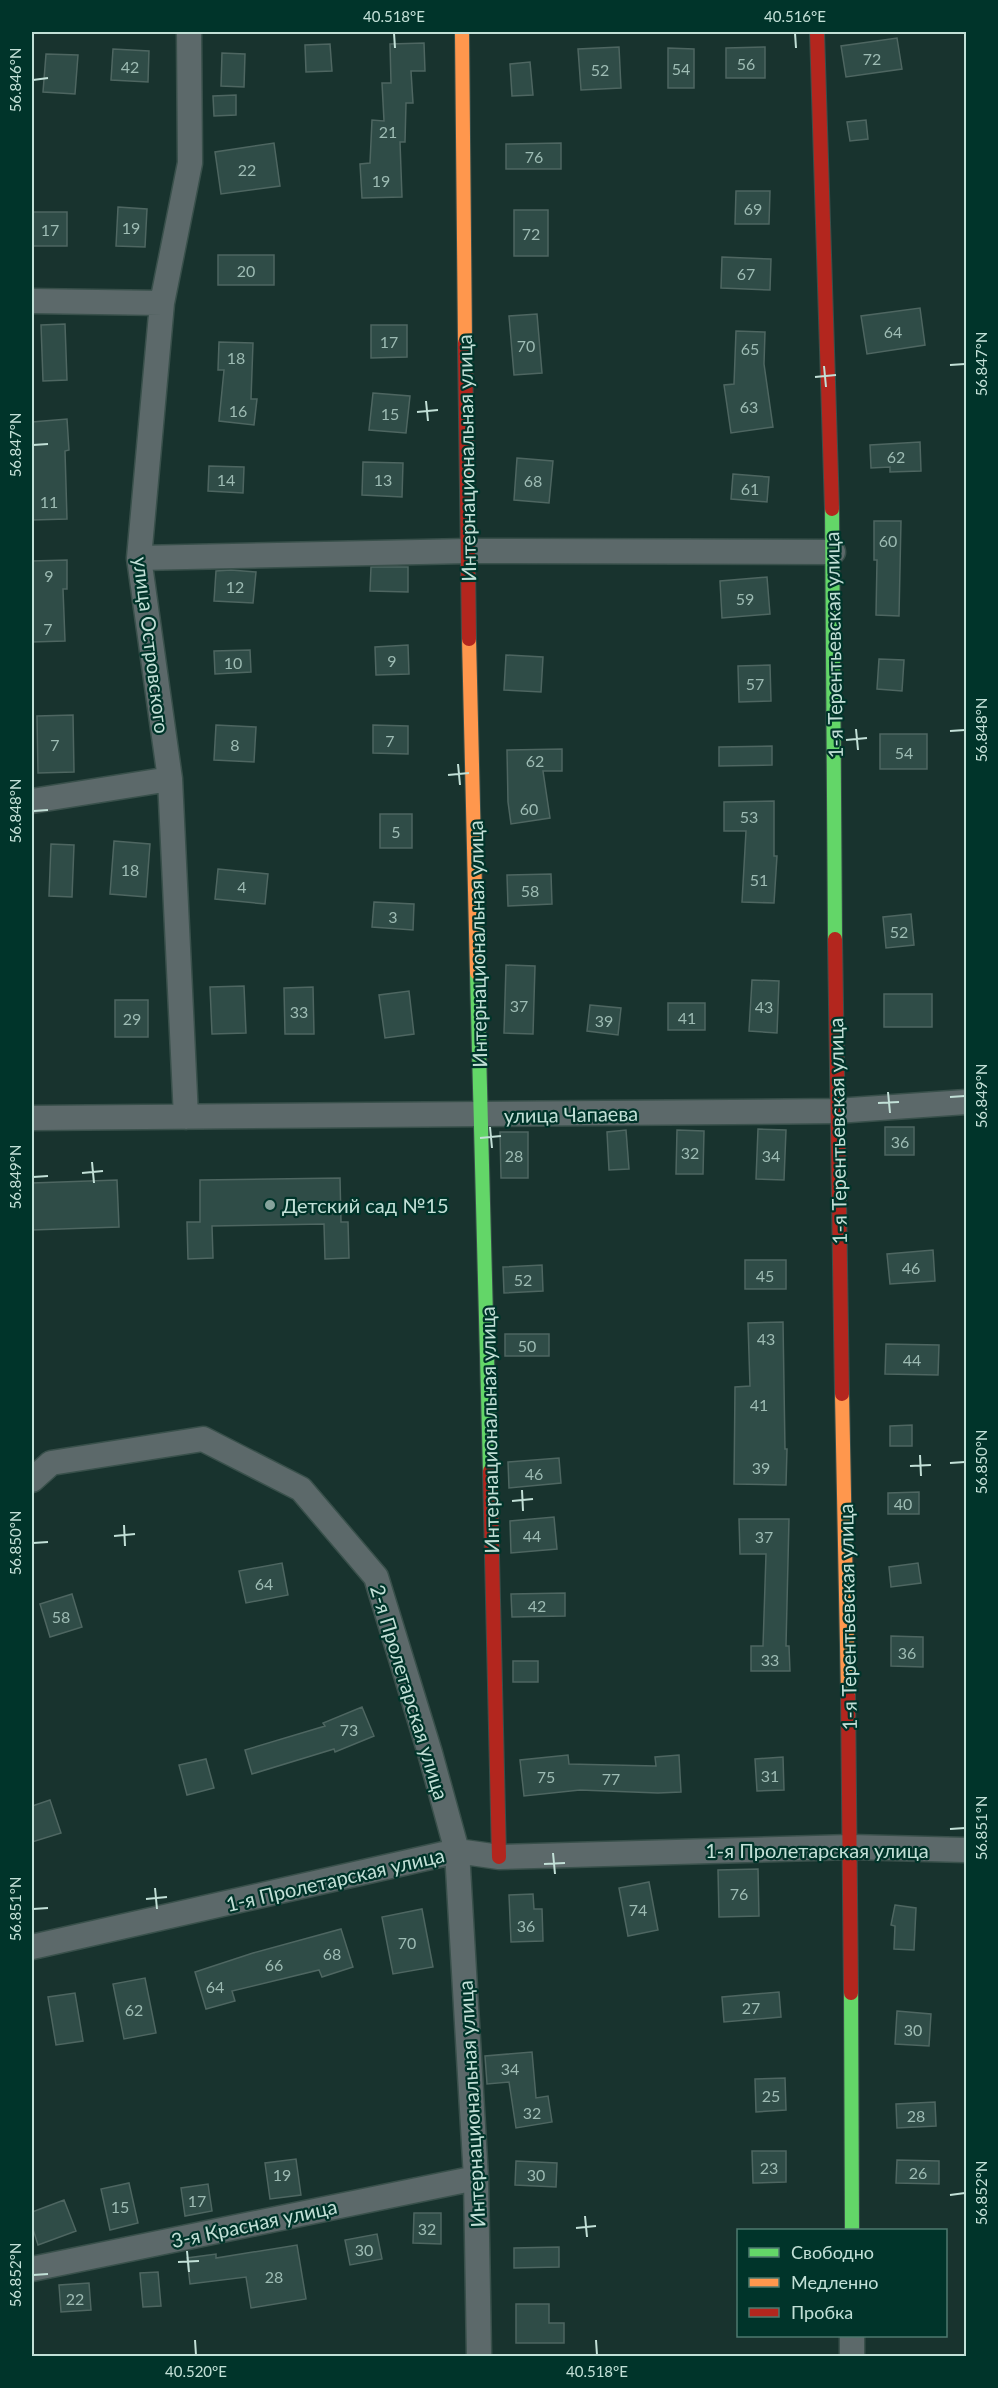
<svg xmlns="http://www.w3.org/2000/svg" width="998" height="2388" font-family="Lato,sans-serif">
  <rect width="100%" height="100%" fill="#18332e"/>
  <path fill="#2f4c47" stroke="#4e6661" stroke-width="1.5" d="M897,38L902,69L846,77L841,46Z
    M424,43L425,71H411L413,103H406L405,142H400L402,197L362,198L360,164L370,163L372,120L384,121L382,83H391L390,44Z
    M330,44L332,71L306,72L305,45Z
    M619,47L621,88L581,90L578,49Z
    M765,47V78H726V48Z
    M668,48L694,49V88H668Z
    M113,49L149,51L148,82L111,80Z
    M222,53L245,54L244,87L221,86Z
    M46,54L78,55L75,94L43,92Z
    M530,62L533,95L512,96L510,64Z
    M236,95V115L214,116L213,96Z
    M866,120L868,139L850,141L847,122Z
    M274,143L280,186L221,194L215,152Z
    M561,143V169H506V144Z
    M736,191H770L769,224H735Z
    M118,207L147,209L145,247L116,246Z
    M514,210H548V256H514Z
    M33,212H67V246H33Z
    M218,255H274V285H218Z
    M722,257L771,259L770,290L721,288Z
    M920,308L925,345L867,354L861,316Z
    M537,314L542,373L514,375L509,316Z
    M65,324L67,380L43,381L41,325Z
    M371,325H407V357L371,358Z
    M736,331L765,332L764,364L773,427L731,433L724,385L734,384Z
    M219,342L253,343L251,399H257L254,425L219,421L224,370H218Z
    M373,393L410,396L406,433L369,430Z
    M67,419L69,450L65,451L67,519L32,520V422Z
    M920,442L921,471L890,472V467L871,468L870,445Z
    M517,458L553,461L549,503L514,500Z
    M363,462L403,463L402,497L362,495Z
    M209,466L244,467L243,493L208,491Z
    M733,474L769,477L767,502L731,499Z
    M874,521H901L899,616L876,615L877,560H874Z
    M67,560V589H63L65,641L32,642V561Z
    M371,567H408V592L370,591Z
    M231,570L256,572L253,603L214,601L216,571Z
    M767,577L770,614L722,618L720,581Z
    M408,645L409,674L376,675L375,647Z
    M250,650L251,672L215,674L214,651Z
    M506,655L543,657L541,692L504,690Z
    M879,659L904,660L902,691L877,689Z
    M770,665L771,701L739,702L738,666Z
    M73,715L74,772L38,773L37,716Z
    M216,725L256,727L254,762L214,760Z
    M373,725L408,726V754L373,753Z
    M880,734H927V769H880Z
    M772,746V765L719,766V747Z
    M562,749V771H543L550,818L511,824L508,802L507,750Z
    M774,801V856H777L774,903L742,902L746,831H724V802Z
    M380,814H412V848H380Z
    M114,841L150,844L146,897L110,894Z
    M51,844L74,845L72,897L49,896Z
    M218,869L268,874L265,904L215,899Z
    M551,874L552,904L508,906L507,875Z
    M374,902L414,904L413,930L372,927Z
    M911,914L914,945L886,948L883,917Z
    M506,965L535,966L533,1034L504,1033Z
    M752,980L779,981L777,1033L749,1031Z
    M244,986L246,1033L212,1034L210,987Z
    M313,987L314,1034H285L284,988Z
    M409,991L414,1034L385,1038L379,995Z
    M884,994H932V1027H884Z
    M115,1000H148V1037H115Z
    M668,1003H705V1030H668Z
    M590,1005L621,1008L618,1035L587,1031Z
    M885,1127H914V1155H885Z
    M758,1129L786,1130L784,1180L756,1179Z
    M626,1130L629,1169L609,1170L607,1132Z
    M677,1130L704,1131L703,1174H676Z
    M500,1132H528V1178H501Z
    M340,1178L341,1222H348L349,1258L325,1259L324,1224L212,1226L213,1258L188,1259L187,1222H200V1180Z
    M117,1180L119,1227L32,1230V1183Z
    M933,1250L935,1281L890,1284L887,1254Z
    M745,1260H786V1289H745Z
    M542,1265L543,1291L504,1293L503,1267Z
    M783,1322L785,1449H787L786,1485L734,1484L735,1387L750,1386L748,1323Z
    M505,1334H549V1356H505Z
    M886,1344L939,1345L938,1375L885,1374Z
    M912,1425V1446H890V1426Z
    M559,1458L561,1483L509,1488L508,1462Z
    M919,1492V1514H888V1493Z
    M554,1517L557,1549L511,1553L510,1521Z
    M739,1519H789L786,1646H789L790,1671H751V1646H763L766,1554H740Z
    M282,1563L288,1595L246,1603L239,1571Z
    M918,1563L921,1583L891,1587L889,1567Z
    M565,1593V1616L512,1617L511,1594Z
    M72,1594L82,1627L50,1637L40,1604Z
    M891,1636L923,1637V1667L891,1666Z
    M513,1661H538V1682H513Z
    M362,1707L374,1736L335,1752L334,1749L252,1774L245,1750L325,1726L323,1723Z
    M568,1755L569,1764L656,1766L655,1757L679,1755L681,1792L658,1793L580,1790L524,1796L520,1760Z
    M783,1757L784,1790L757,1791L755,1759Z
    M206,1759L214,1788L187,1795L179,1765Z
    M50,1800L61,1833L32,1842V1806Z
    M758,1869L759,1916L719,1917L718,1870Z
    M649,1882L658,1930L628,1936L619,1888Z
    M533,1894L534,1909H542L543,1941L511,1942L509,1895Z
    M895,1905L916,1908L914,1950L894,1949L895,1926L891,1925Z
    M422,1909L433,1967L393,1974L382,1917Z
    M341,1929L353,1967L322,1977L319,1970L232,1991L235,2001L206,2009L195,1972L253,1953Z
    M145,1978L156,2033L124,2039L113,1984Z
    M779,1992L781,2017L724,2022L722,1997Z
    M75,1993L83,2041L56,2045L48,1997Z
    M897,2011L931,2014L929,2046L895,2044Z
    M532,2052L536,2098L548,2096L552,2122L516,2128L509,2082L487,2084L485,2056Z
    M785,2078L786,2110L756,2112L755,2079Z
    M935,2102L936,2126L897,2128L896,2104Z
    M752,2151H786V2182L753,2183Z
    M296,2159L301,2195L270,2199L265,2163Z
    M897,2160L939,2161V2184L896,2183Z
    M516,2161L557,2163L556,2187L515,2185Z
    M129,2183L138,2223L110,2230L101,2189Z
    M208,2184L212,2211L185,2216L181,2188Z
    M64,2200L76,2231L38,2245L32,2226V2212Z
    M414,2213H441V2244L413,2243Z
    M377,2234L382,2259L350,2265L345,2240Z
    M297,2245L306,2299L251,2308L246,2277L190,2284L187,2258L216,2254V2258Z
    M559,2247V2267L514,2268V2248Z
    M158,2272L161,2306L143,2307L140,2273Z
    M89,2283L91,2310L61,2312L59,2285Z
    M516,2304H549V2323H564V2343H516Z"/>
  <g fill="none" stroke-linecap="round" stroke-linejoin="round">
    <g stroke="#39504b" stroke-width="27">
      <path id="street" d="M32,301L162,303
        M139,558L467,551L833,552
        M32,801L170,779
        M186,1117L170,779L139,558L162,303L190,163L189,32
        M32,1118L836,1111L966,1102
        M32,1480L51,1463L203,1439L301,1489L376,1577L430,1753L457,1851L476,2178L479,2356
        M32,1947L457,1851L499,1857L851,1847L966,1850
        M32,2269L476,2178
        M852,2336V2356"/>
    </g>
    <g stroke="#39504b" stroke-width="16">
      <path id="fast" d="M832,509L835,939
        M477,973L490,1471
        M851,1993L852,2230"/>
    </g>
    <g stroke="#39504b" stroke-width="16">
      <path id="slow" d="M462,32L465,343
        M469,639L477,973
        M842,1394L848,1695"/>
    </g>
    <g stroke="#39504b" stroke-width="16">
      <path id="jam" d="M817,32L832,509
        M465,343L469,639
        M835,939L842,1394
        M490,1471L499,1857
        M848,1695L851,1993"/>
    </g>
    <use href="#street" stroke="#5c696a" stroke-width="24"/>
    <use href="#fast" stroke="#63d668" stroke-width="14"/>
    <use href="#slow" stroke="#ff974d" stroke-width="14"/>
    <use href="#jam" stroke="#b3261e" stroke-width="14"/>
  </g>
  <path fill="none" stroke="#c2e0d7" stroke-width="2" d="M394,33L395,48M795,33L796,48M33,80L48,78M950,365L965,364M824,366L826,387M815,377L836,375M426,401L428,421M417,412L438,410M33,445L48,444M856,729L858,750M950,731L965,730M846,740L867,738M458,764L460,785M448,775L469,773M33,811L48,810M888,1092L890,1113M950,1097L965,1096M878,1103L899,1102M490,1127L492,1148M480,1138L501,1136M92,1162L94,1183M82,1173L103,1171M33,1177L48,1176M920,1455L921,1476M950,1463L965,1462M910,1466L931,1465M522,1490L523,1511M512,1501L533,1499M124,1525L125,1546M114,1536L135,1534M33,1543L48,1542M950,1829L965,1828M553,1853L555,1874M544,1864L565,1863M155,1888L157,1909M146,1899L167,1897M33,1909L48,1908M950,2195L965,2193M585,2216L587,2237M576,2228L596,2226M187,2251L189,2272M178,2262L199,2261M33,2275L48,2274M195,2340L196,2355M596,2340L597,2355"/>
  <circle fill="#86a39c" stroke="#00342a" stroke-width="2" cx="270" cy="1205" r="6"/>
  <g text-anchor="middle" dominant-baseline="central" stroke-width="4.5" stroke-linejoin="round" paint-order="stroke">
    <g font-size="16" fill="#9dbbb3">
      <text x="872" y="58">72</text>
      <text x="746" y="63">56</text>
      <text x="130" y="66">42</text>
      <text x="681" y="68">54</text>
      <text x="600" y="69">52</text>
      <text x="388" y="131">21</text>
      <text x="534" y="156">76</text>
      <text x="247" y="169">22</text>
      <text x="381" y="180">19</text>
      <text x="753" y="208">69</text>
      <text x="131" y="227">19</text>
      <text x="50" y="229">17</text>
      <text x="531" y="233">72</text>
      <text x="246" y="270">20</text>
      <text x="746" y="273">67</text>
      <text x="893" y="331">64</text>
      <text x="389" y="341">17</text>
      <text x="526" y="345">70</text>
      <text x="750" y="348">65</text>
      <text x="236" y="357">18</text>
      <text x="749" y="406">63</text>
      <text x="238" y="410">16</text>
      <text x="390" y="413">15</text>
      <text x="896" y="456">62</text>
      <text x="226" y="479">14</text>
      <text x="383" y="479">13</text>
      <text x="533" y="480">68</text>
      <text x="750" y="488">61</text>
      <text x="49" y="501">11</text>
      <text x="888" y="540">60</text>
      <text x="49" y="575">9</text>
      <text x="235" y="586">12</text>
      <text x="745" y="598">59</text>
      <text x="48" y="628">7</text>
      <text x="392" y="660">9</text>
      <text x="233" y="662">10</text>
      <text x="755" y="683">57</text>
      <text x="390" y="740">7</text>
      <text x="55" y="744">7</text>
      <text x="235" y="744">8</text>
      <text x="904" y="752">54</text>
      <text x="535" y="760">62</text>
      <text x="529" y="808">60</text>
      <text x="749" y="816">53</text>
      <text x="396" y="831">5</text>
      <text x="130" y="869">18</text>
      <text x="759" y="879">51</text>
      <text x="242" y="886">4</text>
      <text x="530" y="890">58</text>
      <text x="393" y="916">3</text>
      <text x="899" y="931">52</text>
      <text x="519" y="1005">37</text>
      <text x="764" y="1006">43</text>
      <text x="299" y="1011">33</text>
      <text x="687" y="1017">41</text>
      <text x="132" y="1018">29</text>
      <text x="604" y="1020">39</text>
      <text x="900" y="1141">36</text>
      <text x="690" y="1152">32</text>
      <text x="514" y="1155">28</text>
      <text x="771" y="1155">34</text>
      <text x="911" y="1267">46</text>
      <text x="765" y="1275">45</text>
      <text x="523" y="1279">52</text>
      <text x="766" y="1338">43</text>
      <text x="527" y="1345">50</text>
      <text x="912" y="1359">44</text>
      <text x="759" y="1404">41</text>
      <text x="761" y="1467">39</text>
      <text x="534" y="1473">46</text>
      <text x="903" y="1503">40</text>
      <text x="532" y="1535">44</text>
      <text x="764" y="1536">37</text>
      <text x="264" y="1583">64</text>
      <text x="537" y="1605">42</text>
      <text x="61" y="1616">58</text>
      <text x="907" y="1652">36</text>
      <text x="770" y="1659">33</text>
      <text x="349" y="1729">73</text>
      <text x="770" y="1775">31</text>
      <text x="546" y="1776">75</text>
      <text x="611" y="1778">77</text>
      <text x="739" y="1893">76</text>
      <text x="638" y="1909">74</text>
      <text x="526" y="1925">36</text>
      <text x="407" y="1942">70</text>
      <text x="332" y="1953">68</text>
      <text x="274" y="1964">66</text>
      <text x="215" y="1986">64</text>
      <text x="751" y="2007">27</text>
      <text x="134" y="2009">62</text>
      <text x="913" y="2029">30</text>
      <text x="510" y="2068">34</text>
      <text x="771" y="2095">25</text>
      <text x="532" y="2112">32</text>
      <text x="916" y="2115">28</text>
      <text x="769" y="2167">23</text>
      <text x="918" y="2172">26</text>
      <text x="282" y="2174">19</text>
      <text x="536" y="2174">30</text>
      <text x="197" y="2200">17</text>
      <text x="120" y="2206">15</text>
      <text x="427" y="2228">32</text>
      <text x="364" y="2249">30</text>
      <text x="274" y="2276">28</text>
      <text x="75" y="2298">22</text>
    </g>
    <g font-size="20" fill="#c2e0d7" stroke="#00342a">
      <text transform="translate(466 458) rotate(-91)">Интернациональная улица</text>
      <text transform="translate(152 645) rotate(83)">улица Островского</text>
      <text transform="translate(833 645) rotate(-91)">1-я Терентьевская улица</text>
      <text transform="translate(477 944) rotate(-91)">Интернациональная улица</text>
      <text transform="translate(571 1114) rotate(-1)">улица Чапаева</text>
      <text transform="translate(837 1131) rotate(-91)">1-я Терентьевская улица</text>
      <text transform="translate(489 1430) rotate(-91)">Интернациональная улица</text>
      <text transform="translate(847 1617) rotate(-91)">1-я Терентьевская улица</text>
      <text transform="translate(410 1692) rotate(73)">2-я Пролетарская улица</text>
      <text x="817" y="1850">1-я Пролетарская улица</text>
      <text transform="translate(335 1879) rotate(-13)">1-я Пролетарская улица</text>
      <text transform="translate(471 2104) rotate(-93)">Интернациональная улица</text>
      <text transform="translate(254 2223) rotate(-12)">3-я Красная улица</text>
    </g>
    <g font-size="20" fill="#c2e0d7" stroke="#00342a" text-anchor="start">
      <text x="282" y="1205">Детский сад №15</text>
    </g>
  </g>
  <rect width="998" height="2388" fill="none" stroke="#00342a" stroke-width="66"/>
  <rect x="737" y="2229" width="210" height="108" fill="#00342a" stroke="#4e796f" stroke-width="1.5"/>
  <rect x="749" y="2248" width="30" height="9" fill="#63d668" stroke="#4e796f" stroke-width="1.5"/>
  <text x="791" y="2259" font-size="18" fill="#c2e0d7">Свободно</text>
  <rect x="749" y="2278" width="30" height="9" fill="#ff974d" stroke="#4e796f" stroke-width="1.5"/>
  <text x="791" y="2289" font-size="18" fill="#c2e0d7">Медленно</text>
  <rect x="749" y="2308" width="30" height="9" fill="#b3261e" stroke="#4e796f" stroke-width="1.5"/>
  <text x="791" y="2319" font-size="18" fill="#c2e0d7">Пробка</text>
  <rect x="33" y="33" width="932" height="2322" fill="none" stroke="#c2e0d7" stroke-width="2"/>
  <g font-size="15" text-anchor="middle" fill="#c2e0d7">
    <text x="394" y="22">40.518°E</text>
    <text x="795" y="22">40.516°E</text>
    <text transform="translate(16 80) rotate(-90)" y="5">56.846°N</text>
    <text transform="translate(982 364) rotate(-90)" y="5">56.847°N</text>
    <text transform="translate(16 445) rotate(-90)" y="5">56.847°N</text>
    <text transform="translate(982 730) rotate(-90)" y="5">56.848°N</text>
    <text transform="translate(16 811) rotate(-90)" y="5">56.848°N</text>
    <text transform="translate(982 1096) rotate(-90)" y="5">56.849°N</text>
    <text transform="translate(16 1177) rotate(-90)" y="5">56.849°N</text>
    <text transform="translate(982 1462) rotate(-90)" y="5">56.850°N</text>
    <text transform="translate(16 1543) rotate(-90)" y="5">56.850°N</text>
    <text transform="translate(982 1828) rotate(-90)" y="5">56.851°N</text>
    <text transform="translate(16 1909) rotate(-90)" y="5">56.851°N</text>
    <text transform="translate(982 2193) rotate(-90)" y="5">56.852°N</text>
    <text transform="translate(16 2275) rotate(-90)" y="5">56.852°N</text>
    <text x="196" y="2377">40.520°E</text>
    <text x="597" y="2377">40.518°E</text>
  </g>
</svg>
